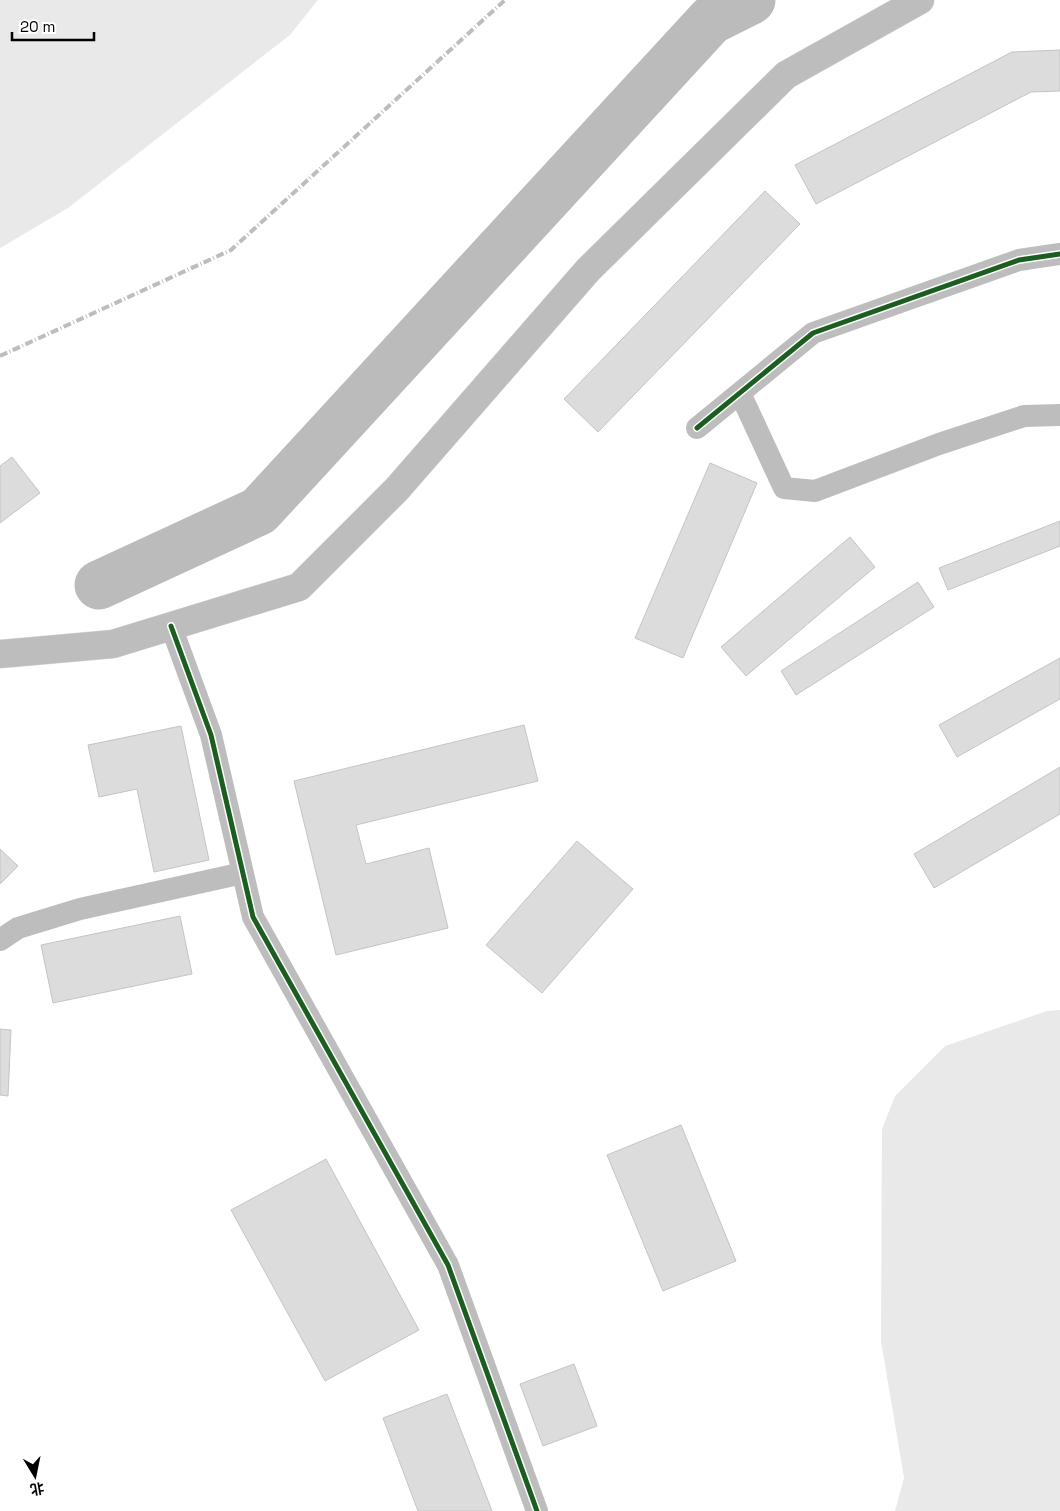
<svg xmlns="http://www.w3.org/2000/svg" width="1060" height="1511" font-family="'Space Grotesk','Noto Sans SC',sans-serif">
  <rect width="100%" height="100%" fill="#fff"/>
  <path fill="#e9e9e9" d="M0,0H318L290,35L68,208L0,248Z
    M1060,1010V1511H895L904,1478L881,1341L882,1129L895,1096L945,1046L1047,1011Z"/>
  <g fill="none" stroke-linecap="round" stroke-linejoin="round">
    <path stroke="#bbb" stroke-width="49" d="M99,585L259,511L711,20L751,0"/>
  </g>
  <path fill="#dcdcdc" stroke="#c4c4c4" d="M1060,50V91L1031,92L816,204L795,165L1012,52Z
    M765,191L800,224L598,432L564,399Z
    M12,457L40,493L0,523V466Z
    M710,463L757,483L683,658L635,638Z
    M1060,521V546L948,590L939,568Z
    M850,537L875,567L746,676L721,647Z
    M918,582L934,607L796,695L781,671Z
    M1060,658V699L957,757L939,725Z
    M524,725L538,781L356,825L366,864L429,848L448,928L336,955L294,781Z
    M181,726L209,860L154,872L137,789L99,797L88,745Z
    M1060,767V814L934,888L914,854Z
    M577,841L633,889L542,993L486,945Z
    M0,849L18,866L0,884Z
    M180,916L192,974L53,1003L41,945Z
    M0,1029L11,1030L8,1096L0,1095Z
    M681,1125L736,1261L663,1291L607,1155Z
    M326,1159L419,1330L325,1381L231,1210Z
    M574,1364L597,1426L543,1446L520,1384Z
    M447,1394L492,1511H418L383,1418Z"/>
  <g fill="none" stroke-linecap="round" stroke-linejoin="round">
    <g stroke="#dbdbdb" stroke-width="29">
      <path id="highway" d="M0,654L113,644L299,587L397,489L588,270L786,75L920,0"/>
    </g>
    <path stroke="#bdbdbd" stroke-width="22" d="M740,393L784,488L815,491L939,444L1024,416L1060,415
      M697,428L813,333L1019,260L1060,254
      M171,626L211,735L253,917L448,1265L537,1511
      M0,940L18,928L80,909L243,873"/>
    <use href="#highway" stroke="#bdbdbd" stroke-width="28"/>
    <path stroke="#bdbdbd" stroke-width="4" stroke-dasharray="8 2.5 1 2.5" stroke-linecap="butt" d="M0,356L231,250L505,0"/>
    <g stroke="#fff" stroke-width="8">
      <path id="cycleway" d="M697,428L813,333L1019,260L1060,254
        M171,626L211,735L253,917L448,1265L537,1511"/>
    </g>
    <use href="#cycleway" stroke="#1b5e20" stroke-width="5"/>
  </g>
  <g transform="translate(35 1476) rotate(170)" stroke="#ffffff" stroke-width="4" paint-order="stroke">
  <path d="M0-4L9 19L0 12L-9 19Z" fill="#000000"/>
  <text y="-8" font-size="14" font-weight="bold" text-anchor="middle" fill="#000000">北</text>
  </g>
  <path d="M12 32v8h82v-8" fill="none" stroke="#000000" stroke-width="2.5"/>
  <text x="20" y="32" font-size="15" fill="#000000" stroke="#ffffff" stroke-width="4" paint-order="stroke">20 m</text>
</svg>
